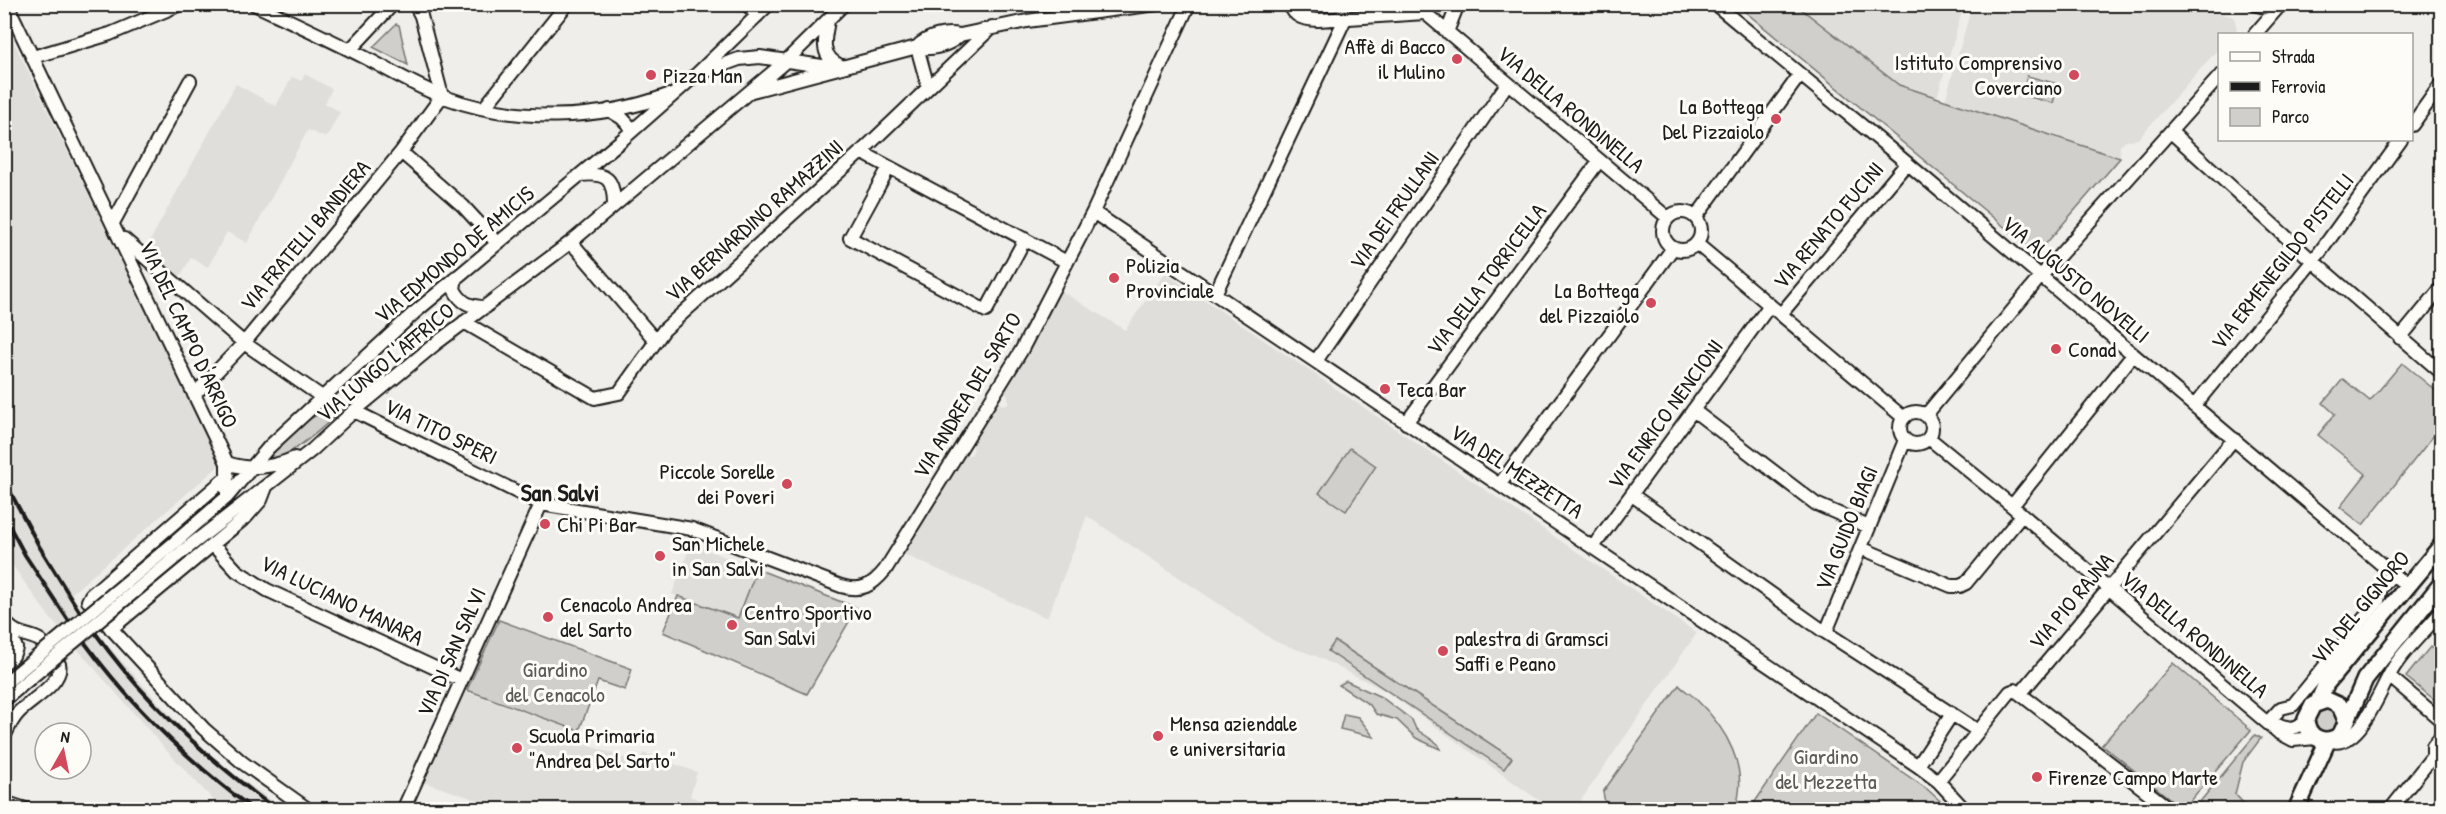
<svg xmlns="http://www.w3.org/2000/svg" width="2446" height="814" font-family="'Patrick Hand',sans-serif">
  <rect width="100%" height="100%" fill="#f0eeea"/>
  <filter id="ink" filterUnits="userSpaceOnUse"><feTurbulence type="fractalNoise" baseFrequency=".0167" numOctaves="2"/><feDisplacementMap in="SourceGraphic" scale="12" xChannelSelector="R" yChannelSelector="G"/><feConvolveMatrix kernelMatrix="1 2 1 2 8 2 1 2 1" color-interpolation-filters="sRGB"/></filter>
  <g filter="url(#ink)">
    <path fill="#e0deda" d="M1796,5H1964L1937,98L1899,85Z
      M1972,5H2186L2234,17L2237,29L2232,34H2220L2219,48L2138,139L2127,140L2120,146V158L1945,101Z
      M4,22L221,464L71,594L105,642L161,705L220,765L285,809H222L166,750L50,618L5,555Z
      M305,74L332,89L325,103L340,112L326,138L308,130L247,243L227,232L208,267L191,258L179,278L146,248L236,84L276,106L292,77L301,81Z
      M1165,273L1697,633L1575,809H1551L1387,692L1316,656L1276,642L1087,516L1047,618L903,554L965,455H971L974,449L971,444L997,403L1004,405L1008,403V395L1004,392L1061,291L1125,330Z
      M691,544L757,569L738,619L672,594Z
      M465,691L579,732L581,743L640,763L643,753L697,772L690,796L720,809H504L423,782Z"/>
    <path fill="#d0cfcc" stroke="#767674" stroke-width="1.5" d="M1737,5H1796L1899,85L2120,158L2037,254Z
      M396,24L399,25L408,65L373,47Z
      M2027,76L2058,84L2053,103L2022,95Z
      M2402,363L2441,395V426L2363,525L2340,507L2366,474L2318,435L2335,414L2323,403L2343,379L2370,401Z
      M340,407L343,409C329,422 288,461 270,458C284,434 313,412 340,407Z
      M1350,448L1376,466L1346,511L1319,493Z
      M757,569L857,608L807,694L663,632L678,596L738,618Z
      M499,620L632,669L625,690L598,681L579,731L467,690Z
      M1335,641L1512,758L1504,769L1328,651Z
      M2430,647L2441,656V705L2406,677Z
      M2173,663L2251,730L2183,809L2102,745Z
      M1346,681L1381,697L1412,720L1416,729L1438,744L1440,749L1416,738L1397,720L1376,714L1370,705L1339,685Z
      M1679,685C1684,691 1692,694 1697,700C1726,728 1750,768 1735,809H1615L1605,803L1603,792Z
      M2315 720a11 11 0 1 1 22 0a11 11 0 1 1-22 0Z
      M1816,713L1927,789L1949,809H1750Z
      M1344,714L1358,717L1374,737L1340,729Z
      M2255,735L2261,738L2243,762L2235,794L2247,807L2254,809H2194Z"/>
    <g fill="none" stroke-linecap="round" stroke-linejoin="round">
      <g stroke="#1c1c1c" stroke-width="16">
        <path id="minor" d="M7,4L227,463V497
          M254,4C292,22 329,39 366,58C391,71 417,87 444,97C514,123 598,121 668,95
          M415,4L421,16L442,96
          M747,4L757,16
          M1290,4C1294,18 1305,19 1318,20L1425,13L1668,218
          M1715,4L1907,163L2407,586
          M2254,4L2276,10
          M828,21C824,41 820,57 841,66
          M1447,32L1458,4
          M2255,34L2281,4
          M917,47C927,36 946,32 960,35L1027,21L1157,4
          M917,47L928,87
          M350,50L393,4
          M33,57L110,34L181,4
          M703,72L739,59L760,57L829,67
          M752,91L917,47C930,51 950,45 960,35
          M484,108L567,4
          M609,110L622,118L633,130
          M2412,125L2442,83
          M2171,132L2306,255L2442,373
          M401,152L463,206L497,243
          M861,152L1067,262
          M889,167L850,238L986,311L1025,239
          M580,175C607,172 614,179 614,205
          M1663 231a19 19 0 1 1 38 0a19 19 0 1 1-38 0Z
          M1093,212L1918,766L1938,781L1965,810
          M1696,217L1799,76
          M113,223L190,81
          M124,239L244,343L322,397
          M571,242L655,340
          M1697,244L1904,418
          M456,277L454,289C461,303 470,307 486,307
          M1215,294L1345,19
          M1781,314L1907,163
          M464,322L595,398L619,393L664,330L861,152L992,27
          M2400,338L2442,287
          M1316,361L1507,84
          M194,395L244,343L401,152L442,96
          M2194,406L2320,252L2401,140
          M1693,410L1816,504L1869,527
          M354,411L541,504L692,529L841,586C861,592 872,586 885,570L1021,351L1093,212L1189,4
          M1900 428a16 16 0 1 1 32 0a16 16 0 1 1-32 0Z
          M1926,415L2041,276L2220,76
          M1406,423L1599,161
          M1930,439L2012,506L2278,732L2293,740L2316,738
          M227,463C249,471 274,467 295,458
          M1500,484L1673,248
          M1632,495L1822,630L1978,731
          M2012,506L2133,355
          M174,543L227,497L269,447L414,313L623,139L698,73L769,4
          M213,545L237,571L267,590L461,680
          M1593,547L1770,305
          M1861,548L1951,586H1960L1966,583L2022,515
          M182,552L312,450L354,411L434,345L571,242L786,61L844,4
          M88,601L91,595L228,476
          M4,618L16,648L13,656L4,663
          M108,625L204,729L243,763L309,810
          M9,626C17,636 31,634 41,641
          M111,629L247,516L261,500L266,487
          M1826,632L1905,440
          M2389,676L2442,721
          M2021,693L2234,439
          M2268,722L2281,708L2293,705L2378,601L2381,588L2392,574
          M2269,723L2291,728L2306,724
          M4,737C8,728 12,719 19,712C31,700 64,682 59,664
          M2328,740C2361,753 2381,684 2396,664C2409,645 2427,629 2442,611
          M1918,766L1952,714
          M1938,781L2010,692L2015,690L2171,810
          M4,802L29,810
          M403,810L541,504
          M2390,810L2433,756V746L2442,735"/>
      </g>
      <g stroke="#1c1c1c" stroke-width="20">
        <path id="major" d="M2318,702L2326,684L2442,545
          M2346,720L2340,706L2327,700L2313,705L2306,719C2307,739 2326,746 2341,734L2365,679L2442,583
          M2296,810L2328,740"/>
      </g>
      <use href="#minor" stroke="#fdfcf7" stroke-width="12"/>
      <use href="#major" stroke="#fdfcf7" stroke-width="15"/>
      <path stroke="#1c1c1c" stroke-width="4" d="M4,480L39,546L79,611
        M4,516L25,555L68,620
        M96,634C145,703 209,760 277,810
        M85,643C132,707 191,763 254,810"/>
      <g stroke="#1c1c1c" stroke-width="16" stroke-linecap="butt">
        <path id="minor-bridge" d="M4,684L174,543
          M4,700L182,552"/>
      </g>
      <use href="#minor-bridge" stroke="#fdfcf7" stroke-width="12"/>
    </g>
  </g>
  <g fill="#d1495b" stroke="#fdfcf7" stroke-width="2">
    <circle cx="1457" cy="59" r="6"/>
    <circle cx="651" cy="75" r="6"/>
    <circle cx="2074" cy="75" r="6"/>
    <circle cx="1776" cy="119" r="6"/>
    <circle cx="1114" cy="278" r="6"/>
    <circle cx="1651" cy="303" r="6"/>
    <circle cx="2056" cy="349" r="6"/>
    <circle cx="1385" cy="389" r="6"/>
    <circle cx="787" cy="484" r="6"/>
    <circle cx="545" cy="524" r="6"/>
    <circle cx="660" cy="556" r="6"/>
    <circle cx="548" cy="617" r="6"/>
    <circle cx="732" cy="625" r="6"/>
    <circle cx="1443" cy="651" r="6"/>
    <circle cx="1158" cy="736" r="6"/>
    <circle cx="517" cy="748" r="6"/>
    <circle cx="2037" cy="777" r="6"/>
  </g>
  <g text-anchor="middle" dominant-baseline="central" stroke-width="6" stroke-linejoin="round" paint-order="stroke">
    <g font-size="22" fill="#1c1c1c" stroke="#fdfcf7" text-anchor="start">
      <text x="1445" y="46" text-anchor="end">Affè di Bacco<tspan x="1445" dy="25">il Mulino</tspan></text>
      <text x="2062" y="62" text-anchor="end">Istituto Comprensivo<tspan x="2062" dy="25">Coverciano</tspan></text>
      <text x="663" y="75">Pizza Man</text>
      <text x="1764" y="106" text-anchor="end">La Bottega<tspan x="1764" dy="25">Del Pizzaiolo</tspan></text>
      <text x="1126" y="265">Polizia<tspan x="1126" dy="25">Provinciale</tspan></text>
      <text x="1639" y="290" text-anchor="end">La Bottega<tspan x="1639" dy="25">del Pizzaiolo</tspan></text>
      <text x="2068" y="349">Conad</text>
      <text x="1397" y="389">Teca Bar</text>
      <text x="775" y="471" text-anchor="end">Piccole Sorelle<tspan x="775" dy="25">dei Poveri</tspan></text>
      <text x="557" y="524">Chi Pi Bar</text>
      <text x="672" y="543">San Michele<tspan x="672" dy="25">in San Salvi</tspan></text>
      <text x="560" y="604">Cenacolo Andrea<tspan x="560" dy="25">del Sarto</tspan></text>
      <text x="744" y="612">Centro Sportivo<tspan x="744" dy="25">San Salvi</tspan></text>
      <text x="1455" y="638">palestra di Gramsci<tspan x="1455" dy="25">Saffi e Peano</tspan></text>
      <text x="1170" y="723">Mensa aziendale<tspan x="1170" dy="25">e universitaria</tspan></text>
      <text x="529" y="735">Scuola Primaria<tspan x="529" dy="25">"Andrea Del Sarto"</tspan></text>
      <text x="2049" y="777">Firenze Campo Marte</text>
    </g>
    <g font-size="22" fill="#1c1c1c" stroke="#fdfcf7">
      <text transform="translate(1571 109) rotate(40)">VIA DELLA RONDINELLA</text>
      <text transform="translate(1394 210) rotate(-55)">VIA DEI FRULLANI</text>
      <text transform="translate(754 220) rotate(-42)">VIA BERNARDINO RAMAZZINI</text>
      <text transform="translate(1828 225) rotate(-50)">VIA RENATO FUCINI</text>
      <text transform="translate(305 235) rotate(-50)">VIA FRATELLI BANDIERA</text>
      <text transform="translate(454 254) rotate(-40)">VIA EDMONDO DE AMICIS</text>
      <text transform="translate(2282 261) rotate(-52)">VIA ERMENEGILDO PISTELLI</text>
      <text transform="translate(1486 279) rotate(-53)">VIA DELLA TORRICELLA</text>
      <text transform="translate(2076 279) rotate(40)">VIA AUGUSTO NOVELLI</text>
      <text transform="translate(189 334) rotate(65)">VIA DEL CAMPO D'ARRIGO</text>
      <text transform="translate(385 362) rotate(-40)">VIA LUNGO L'AFFRICO</text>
      <text transform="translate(967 395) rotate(-59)">VIA ANDREA DEL SARTO</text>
      <text transform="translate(1665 414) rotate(-54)">VIA ENRICO NENCIONI</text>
      <text transform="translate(441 431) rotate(26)">VIA TITO SPERI</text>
      <text transform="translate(1517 471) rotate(33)">VIA DEL MEZZETTA</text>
      <text transform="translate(1846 528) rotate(-68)">VIA GUIDO BIAGI</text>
      <text transform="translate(342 600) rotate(26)">VIA LUCIANO MANARA</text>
      <text transform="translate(2071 601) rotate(-50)">VIA PIO RAJNA</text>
      <text transform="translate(2360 607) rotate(-50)">VIA DEL GIGNORO</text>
      <text transform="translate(2195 634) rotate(40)">VIA DELLA RONDINELLA</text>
      <text transform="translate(451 652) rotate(-66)">VIA DI SAN SALVI</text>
    </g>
    <g font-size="22" fill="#5b5b5a" stroke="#fdfcf7">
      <text x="555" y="669">Giardino<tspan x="555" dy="25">del Cenacolo</tspan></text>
      <text x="1826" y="756">Giardino<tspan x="1826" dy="25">del Mezzetta</tspan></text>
    </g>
    <g font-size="24" font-weight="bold" fill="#1c1c1c" stroke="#fdfcf7">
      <text x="560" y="492">San Salvi</text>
    </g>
  </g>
  <rect width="2446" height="814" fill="none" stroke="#fdfcf7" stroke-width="24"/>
  <rect x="12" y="12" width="2422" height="790" fill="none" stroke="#1c1c1c" stroke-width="2" filter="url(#ink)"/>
  <rect x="2218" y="33" width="195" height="108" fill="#fdfcf7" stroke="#a3a29f" stroke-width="1.5"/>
  <rect x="2230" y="52" width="30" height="9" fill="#fdfcf7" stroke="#a3a29f" stroke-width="1.5"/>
  <text x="2272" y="63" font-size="18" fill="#1c1c1c">Strada</text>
  <rect x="2230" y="82" width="30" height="9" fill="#1c1c1c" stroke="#a3a29f" stroke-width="1.5"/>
  <text x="2272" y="93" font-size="18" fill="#1c1c1c">Ferrovia</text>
  <rect x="2230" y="108" width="30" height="18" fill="#d0cfcc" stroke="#a3a29f" stroke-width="1.5"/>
  <text x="2272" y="123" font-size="18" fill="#1c1c1c">Parco</text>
  <g transform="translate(63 751) rotate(9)"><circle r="28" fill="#fdfcf7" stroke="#a3a29f" stroke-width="1.5"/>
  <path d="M0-4.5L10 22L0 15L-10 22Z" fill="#d1495b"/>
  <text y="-9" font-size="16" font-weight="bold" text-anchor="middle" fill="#1c1c1c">N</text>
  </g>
</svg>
